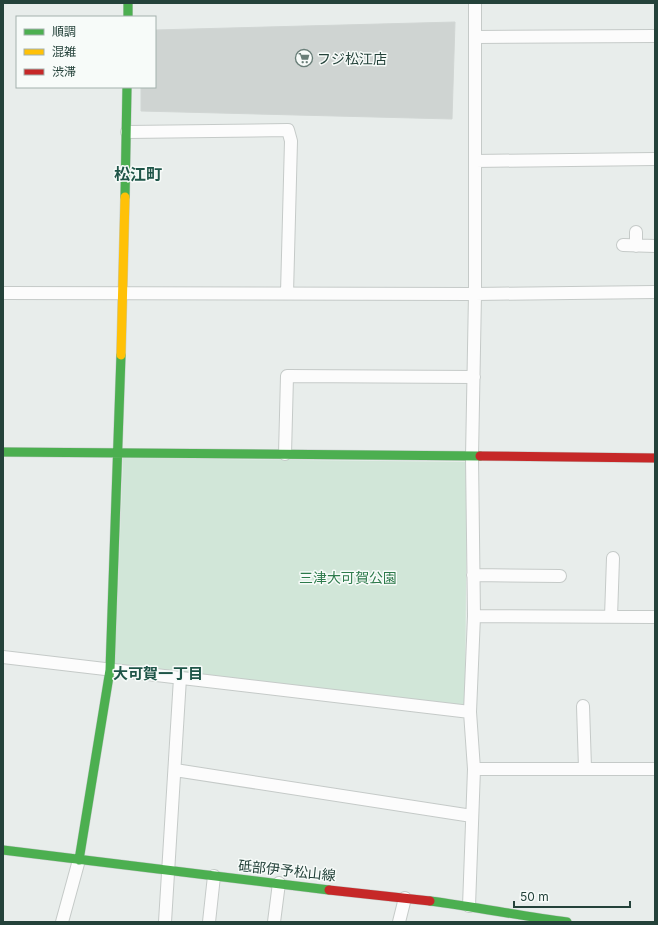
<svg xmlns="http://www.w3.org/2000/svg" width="658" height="925" font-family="Inter,'Noto Sans JP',sans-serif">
  <rect width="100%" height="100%" fill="#e8edeb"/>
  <path fill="#d1e6d8" d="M123,458L467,462L465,707L115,666Z"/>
  <path fill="#cfd4d2" stroke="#d1d6d4" d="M455,22L452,119L141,111V87H155V30Z"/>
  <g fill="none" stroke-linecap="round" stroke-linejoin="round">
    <g stroke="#c5cac8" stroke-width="14">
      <path id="street" d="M475,37L655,36
        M127,132L288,130L291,141L287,293
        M475,161L655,159
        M636,232V246
        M623,245L655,246
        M3,293L475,294L655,292
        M285,454L287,376L474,377
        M473,575L560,576
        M474,616L655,617
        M611,617L613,558
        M3,657L470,712
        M583,706L585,768
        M474,769H655
        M175,770L472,816
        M469,906L474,769L470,712L474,616L472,457L475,294V3
        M62,922L79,860
        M165,922L180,678
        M209,922L214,876
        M274,922L279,883
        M399,922L405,898"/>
    </g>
    <g stroke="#c3cbc8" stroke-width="10">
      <path id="fast" d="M128,3V17
        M125,197L127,87
        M3,452L480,456
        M3,850L329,890
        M79,860L110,670L121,355
        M430,901C476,907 521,916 567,922"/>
    </g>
    <g stroke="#c3cbc8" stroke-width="10">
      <path id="slow" d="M121,355L125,197"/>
    </g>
    <g stroke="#c3cbc8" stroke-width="10">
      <path id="jam" d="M480,456L655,458
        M329,890L430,901"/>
    </g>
    <use href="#street" stroke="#fcfcfc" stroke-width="12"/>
    <use href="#fast" stroke="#4caf50" stroke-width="9"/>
    <use href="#slow" stroke="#ffc107" stroke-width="9"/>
    <use href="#jam" stroke="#c62828" stroke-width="9"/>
  </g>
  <defs>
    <g id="supermarket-ring" transform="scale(0.9)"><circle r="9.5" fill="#f7fbf9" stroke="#697e78" stroke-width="1.5"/><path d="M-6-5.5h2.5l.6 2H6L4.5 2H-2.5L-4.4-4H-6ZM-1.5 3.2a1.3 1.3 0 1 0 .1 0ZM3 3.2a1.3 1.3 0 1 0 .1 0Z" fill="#697e78"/></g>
  </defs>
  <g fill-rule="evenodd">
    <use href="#supermarket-ring" x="304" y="58"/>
  </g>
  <g text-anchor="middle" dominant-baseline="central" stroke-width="3" stroke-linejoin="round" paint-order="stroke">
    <g font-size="14" fill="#24423a" stroke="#f7fbf9" text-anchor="start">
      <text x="317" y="58">フジ松江店</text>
    </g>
    <g font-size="14" fill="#2d7a4b" stroke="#f7fbf9">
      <text x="348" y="577">三津大可賀公園</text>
    </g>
    <g font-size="14" fill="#24423a" stroke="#f7fbf9">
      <text transform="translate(287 870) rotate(6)">砥部伊予松山線</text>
    </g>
    <g font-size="15" font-weight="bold" fill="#1f5548" stroke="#f7fbf9">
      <text x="158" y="673">大可賀一丁目</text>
    </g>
    <g font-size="16" font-weight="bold" fill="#1f5548" stroke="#f7fbf9">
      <text x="138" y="174">松江町</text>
    </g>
  </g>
  <rect width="658" height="925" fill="none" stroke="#24423a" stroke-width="8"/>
  <rect x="16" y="16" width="140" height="72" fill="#f7fbf9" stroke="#a3b1ad"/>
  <rect x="24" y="29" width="20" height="6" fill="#4caf50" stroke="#a3b1ad"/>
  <text x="52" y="36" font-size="12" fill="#24423a">順調</text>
  <rect x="24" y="49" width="20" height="6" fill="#ffc107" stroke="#a3b1ad"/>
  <text x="52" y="56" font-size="12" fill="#24423a">混雑</text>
  <rect x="24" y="69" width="20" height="6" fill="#c62828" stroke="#a3b1ad"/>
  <text x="52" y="76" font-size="12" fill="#24423a">渋滞</text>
  <path d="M514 901v6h116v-6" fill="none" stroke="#24423a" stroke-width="2"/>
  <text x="520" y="901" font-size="12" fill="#24423a" stroke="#f7fbf9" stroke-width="3" paint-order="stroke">50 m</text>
</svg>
